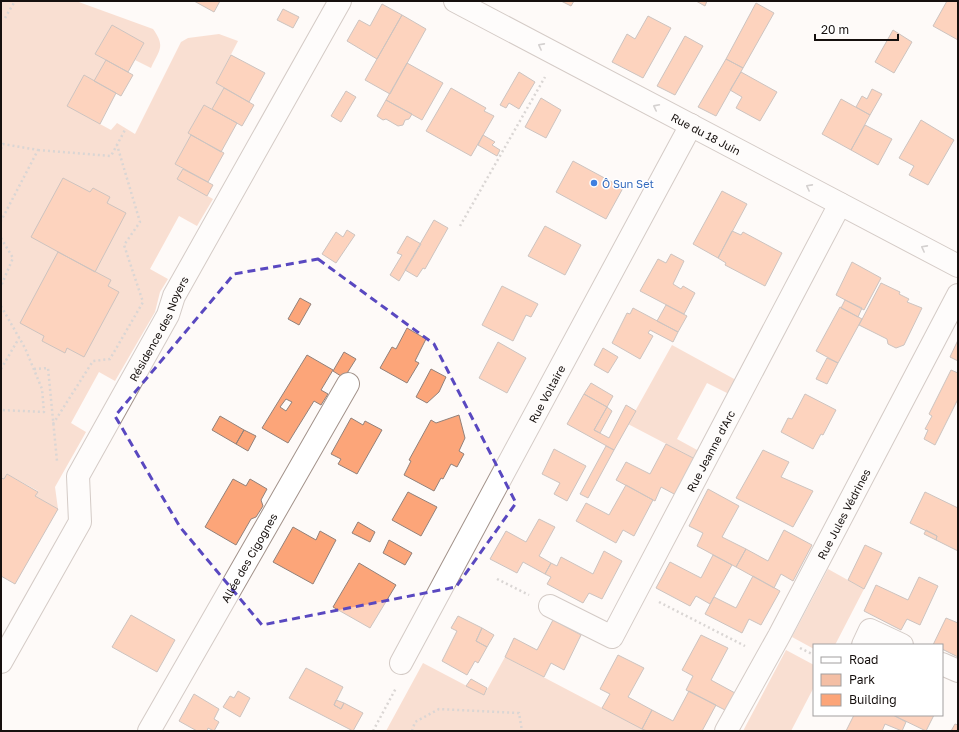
<svg xmlns="http://www.w3.org/2000/svg" width="959" height="732" font-family="'Golos Text',sans-serif">
  <rect width="100%" height="100%" fill="#fefaf8"/>
  <path fill="#f4bfa5" d="M1,1H76L153,29C166,47 159,50 151,68L135,60L144,43L112,25L95,54L106,60L94,81L84,75L67,106L111,130L117,123L135,134L181,42L188,38L219,34L238,41L216,83L224,88L212,109L204,105L188,133L191,135L175,164L183,169L177,179L213,199L197,226L179,216L150,269L168,279L160,292L155,312L115,381L99,372L71,423L86,432L55,487L58,509L35,496L38,491L7,474L4,479L1,478Z
    M672,345L736,380L729,394L707,383L677,439L699,451L695,459L628,424Z
    M828,569L864,589L835,645H814V649L792,637Z
    M786,650L814,665V687L791,731H743Z
    M505,657L646,731H386L423,663L484,695Z"/>
  <path fill="#fca579" stroke="#92817a" fill-rule="evenodd" d="M194,1H220L214,12Z
    M561,1H574L571,6Z
    M696,1H707L705,6Z
    M947,1H958V40L933,26Z
    M756,3L774,13L743,68L726,59Z
    M382,4L402,15L377,59L347,41L359,20L370,26Z
    M283,9L299,17L293,28L277,20Z
    M402,15L426,29L390,94L365,80Z
    M648,16L671,28L643,78L612,62L627,34L635,39Z
    M112,25L144,43L128,72L95,54Z
    M893,30L912,42L894,73L875,62Z
    M685,36L703,46L675,95L657,86Z
    M231,55L265,73L249,102L216,83Z
    M726,59L743,68L716,116L698,107Z
    M106,60L133,75L121,96L94,81Z
    M407,63L443,83L422,120L386,100Z
    M519,72L535,82L519,109L509,103L506,108L500,105Z
    M741,72L777,92L760,121L736,108L742,97L730,90Z
    M84,75L116,93L100,124L67,106Z
    M224,88L254,105L242,126L212,109Z
    M451,88L486,108L484,111L494,116L471,156L426,131Z
    M872,89L882,94L870,115L856,107L862,96L867,99Z
    M346,91L356,97L341,122L331,116Z
    M541,98L561,110L546,138L525,127Z
    M841,99L870,115L851,150L822,134Z
    M386,100L412,114L409,119L405,120L403,125L398,126L386,119L383,120L377,116Z
    M204,105L237,123L221,152L188,133Z
    M921,120L954,140L928,185L909,175L914,166L899,158Z
    M865,125L892,139L878,165L851,150Z
    M191,135L224,153L208,182L175,164Z
    M483,135L495,142L492,145L500,150L497,156L478,145Z
    M573,161L623,188L606,219L556,192Z
    M183,169L213,185L207,196L177,179Z
    M63,178L90,192L93,188L110,197L107,203L126,213L95,272L31,237Z
    M722,191L747,204L718,258L693,244Z
    M434,220L448,228L425,269L423,268L417,277L405,270Z
    M545,226L581,245L565,275L528,256Z
    M347,230L355,235L336,263L322,254L336,232L343,237Z
    M732,231L741,235L743,232L782,253L765,286L725,265L726,263L718,258Z
    M407,236L421,244L399,281L390,275L402,255L397,253Z
    M58,252L111,280L108,286L119,292L84,357L67,348L65,353L42,341L44,336L20,323Z
    M671,254L684,261L673,284L681,289L683,286L695,293L684,314L640,291L658,259L666,263Z
    M852,262L881,278L864,310L836,295Z
    M881,283L900,292L899,294L909,299L907,302L922,308L904,345L896,348L888,344L887,339L859,325Z
    M502,286L538,304L531,317L526,315L513,341L482,325Z
    M300,298L311,304L299,325L288,319Z
    M845,300L862,308L858,317L841,308Z
    M666,305L687,316L678,332L657,321Z
    M840,307L862,319L838,363L816,351Z
    M633,308L678,332L673,342L650,330L648,333L653,336L640,359L612,343L627,313L630,314Z
    M407,328L426,339L415,361L419,363L407,383L380,368L392,347L396,349Z
    M958,340V361L950,357Z
    M498,342L526,358L507,393L479,378Z
    M603,348L618,357L608,373L594,365Z
    M344,352L356,359L344,378L333,371Z
    M307,355L333,370L321,390L328,394L321,405L314,401L288,443L262,428ZM286,399L292,402L286,411L280,407Z
    M827,358L838,363L827,384L816,379Z
    M431,369L446,377L439,392L427,403L416,397Z
    M951,370L958,373V399L935,445L924,439L928,430L925,429L932,416L929,414Z
    M591,383L613,396L607,407L584,394Z
    M584,394L607,407L594,430L609,438L626,405L636,411L614,450L567,424Z
    M805,394L836,410L823,435L821,434L813,449L781,432L788,418L792,419Z
    M607,407L612,411L600,433L594,430Z
    M459,415L465,438L459,451L464,454L457,467L451,464L443,479L441,478L434,491L404,475L411,461L409,460L431,420L436,423Z
    M220,416L244,430L236,444L212,430Z
    M351,418L363,425L365,421L382,430L357,474L338,464L341,459L331,454Z
    M244,430L256,436L248,451L236,444Z
    M666,444L695,459L676,495L661,487L655,501L616,480L626,462L650,474Z
    M606,446L614,450L588,498L580,494Z
    M554,449L586,466L567,501L554,494L560,483L542,474Z
    M763,450L789,462L781,477L813,491L793,527L736,498Z
    M7,474L38,492L35,496L58,509L15,584L1,576V478L4,479Z
    M233,479L246,486L250,479L267,489L261,500L263,506L256,517L251,519L236,545L205,527Z
    M626,485L653,500L634,536L623,530L616,543L576,521L586,503L609,515Z
    M708,489L739,506L722,537L746,549L736,567L697,546L703,533L689,526Z
    M408,492L437,507L421,536L392,520Z
    M925,492L958,508V551L936,540L937,536L910,523Z
    M539,519L555,527L539,556L551,563L545,574L523,562L517,573L490,559L506,531L526,542Z
    M358,522L375,532L370,542L352,533Z
    M293,527L316,540L320,531L336,540L313,584L273,562Z
    M784,530L812,545L793,581L781,574L774,588L736,567L746,549L768,561Z
    M926,530L937,536L936,540L924,534Z
    M389,540L412,553L405,565L383,553Z
    M865,545L882,553L864,589L848,580Z
    M604,551L622,561L602,599L589,593L583,603L547,584L551,577L545,574L551,563L557,566L561,557L593,574Z
    M713,555L732,565L710,604L696,596L690,606L656,588L670,562L701,578Z
    M359,563L396,585L370,628L333,607Z
    M753,576L780,591L761,625L749,619L742,633L705,614L714,597L736,608Z
    M919,577L938,586L920,625L907,619L901,630L864,611L876,585L908,600Z
    M131,615L175,640L157,672L112,647Z
    M458,616L482,628L476,641L487,647L478,663L475,661L467,675L442,661L457,631L451,628Z
    M946,618L958,623V657L942,649V645H933Z
    M553,620L581,635L564,670L551,663L544,677L505,657L514,638L537,650Z
    M482,628L494,635L487,647L476,641Z
    M701,635L728,648L711,680L735,693L725,710L686,690L693,676L682,670Z
    M618,655L644,668L628,697L652,710L642,729L602,708L610,694L600,689Z
    M306,668L343,687L334,705L341,709L344,703L363,713L353,731L289,698Z
    M471,679L487,688L484,695L466,686Z
    M238,691L250,698L240,717L223,707L230,696L234,698Z
    M689,691L716,705L702,731H647L642,729L652,710L673,721Z
    M194,694L219,709L214,719L219,722L214,731L208,728L207,731H197L179,721Z
    M336,700L344,703L341,709L334,705Z
    M854,715H893L906,722L902,731L885,724L882,731H846Z
    M893,715H934L926,731Z
    M955,724L958,725V731H951Z"/>
  <g fill="none" stroke-linecap="round" stroke-linejoin="round">
    <g stroke="#a2928a" stroke-width="24">
      <g id="minor">
        <path id="s1" d="M455,1L958,266"/>
        <path id="s2" d="M550,606L612,637L840,204"/>
        <path d="M863,645L870,630L902,645"/>
        <path id="s3" d="M1,662L80,522L78,476L168,315L174,296L340,1"/>
        <path id="s4" d="M401,663L691,125"/>
        <path d="M942,664L958,671"/>
        <path id="s5" d="M149,731L348,384"/>
        <path id="s6" d="M726,731L779,636L958,295"/>
      </g>
    </g>
    <path stroke="#afaaa8" stroke-width="2.5" stroke-dasharray="2 3" stroke-linecap="butt" d="M5,18L15,1
      M1,149L3,144L38,150L1,221
      M38,150L111,156L126,128
      M460,226L545,77
      M1,238L13,258L1,286
      M1,306L25,348L42,389L44,412L1,410
      M1,369L19,338
      M34,369L48,368L57,461
      M53,424L93,361L110,359L143,302L124,245L140,222L117,145
      M497,579L529,595
      M659,602L745,646
      M800,648L814,655
      M373,731L396,688
      M412,731L415,722L439,709L519,713L522,731"/>
    <use href="#minor" stroke="#fff" stroke-width="22"/>
  </g>
  <defs><path id="oneway-chevron" d="M-2-3.5L2.5 0L-2 3.5" fill="none" stroke-width="1.6" stroke-linecap="round" stroke-linejoin="round"/></defs>
  <g stroke="#a29f9f">
    <use href="#oneway-chevron" transform="translate(541 46) rotate(-152)"/>
    <use href="#oneway-chevron" transform="translate(656 107) rotate(-153)"/>
    <use href="#oneway-chevron" transform="translate(809 187) rotate(-152)"/>
    <use href="#oneway-chevron" transform="translate(924 248) rotate(-152)"/>
  </g>
  <path d="M0 0H959V732H0ZM318,259L434,344L516,503L456,587L262,625L180,527L115,416L234,274Z" fill="#fefaf8" fill-opacity=".55" fill-rule="evenodd"/>
  <path fill="none" stroke="#5948c0" stroke-width="3" stroke-dasharray="8 5" stroke-linejoin="round" d="M318,259L434,344L516,503L456,587L262,625L180,527L115,416L234,274Z"/>
  <circle fill="#3f7fe0" stroke="#fff" stroke-width="1.5" cx="594" cy="183" r="4"/>
  <g text-anchor="middle" dominant-baseline="central" stroke-width="3" stroke-linejoin="round" paint-order="stroke">
    <g font-size="11" fill="#16100e" stroke="#fff">
      <text stroke="none"><textPath href="#s1" startOffset="284">Rue du 18 Juin</textPath></text>
      <text stroke="none"><textPath href="#s3" startOffset="375">Résidence des Noyers</textPath></text>
      <text stroke="none"><textPath href="#s4" startOffset="306">Rue Voltaire</textPath></text>
      <text stroke="none"><textPath href="#s2" startOffset="280">Rue Jeanne d'Arc</textPath></text>
      <text stroke="none"><textPath href="#s6" startOffset="247">Rue Jules Védrines</textPath></text>
      <text stroke="none"><textPath href="#s5" startOffset="200">Allée des Cigognes</textPath></text>
    </g>
    <g font-size="11" fill="#366cbe" stroke="#fff" text-anchor="start">
      <text x="602" y="183">Ô Sun Set</text>
    </g>
  </g>
  <rect width="959" height="732" fill="none" stroke="#16100e" stroke-width="4"/>
  <rect x="813" y="644" width="130" height="72" fill="#ffffff" stroke="#a29f9f"/>
  <rect x="821" y="657" width="20" height="6" fill="#ffffff" stroke="#a29f9f"/>
  <text x="849" y="664" font-size="12" fill="#16100e">Road</text>
  <rect x="821" y="674" width="20" height="12" fill="#f4bfa5" stroke="#a29f9f"/>
  <text x="849" y="684" font-size="12" fill="#16100e">Park</text>
  <rect x="821" y="694" width="20" height="12" fill="#fca579" stroke="#a29f9f"/>
  <text x="849" y="704" font-size="12" fill="#16100e">Building</text>
  <path d="M815 34v6h83v-6" fill="none" stroke="#16100e" stroke-width="2"/>
  <text x="821" y="34" font-size="12" fill="#16100e" stroke="#ffffff" stroke-width="3" paint-order="stroke">20 m</text>
</svg>
